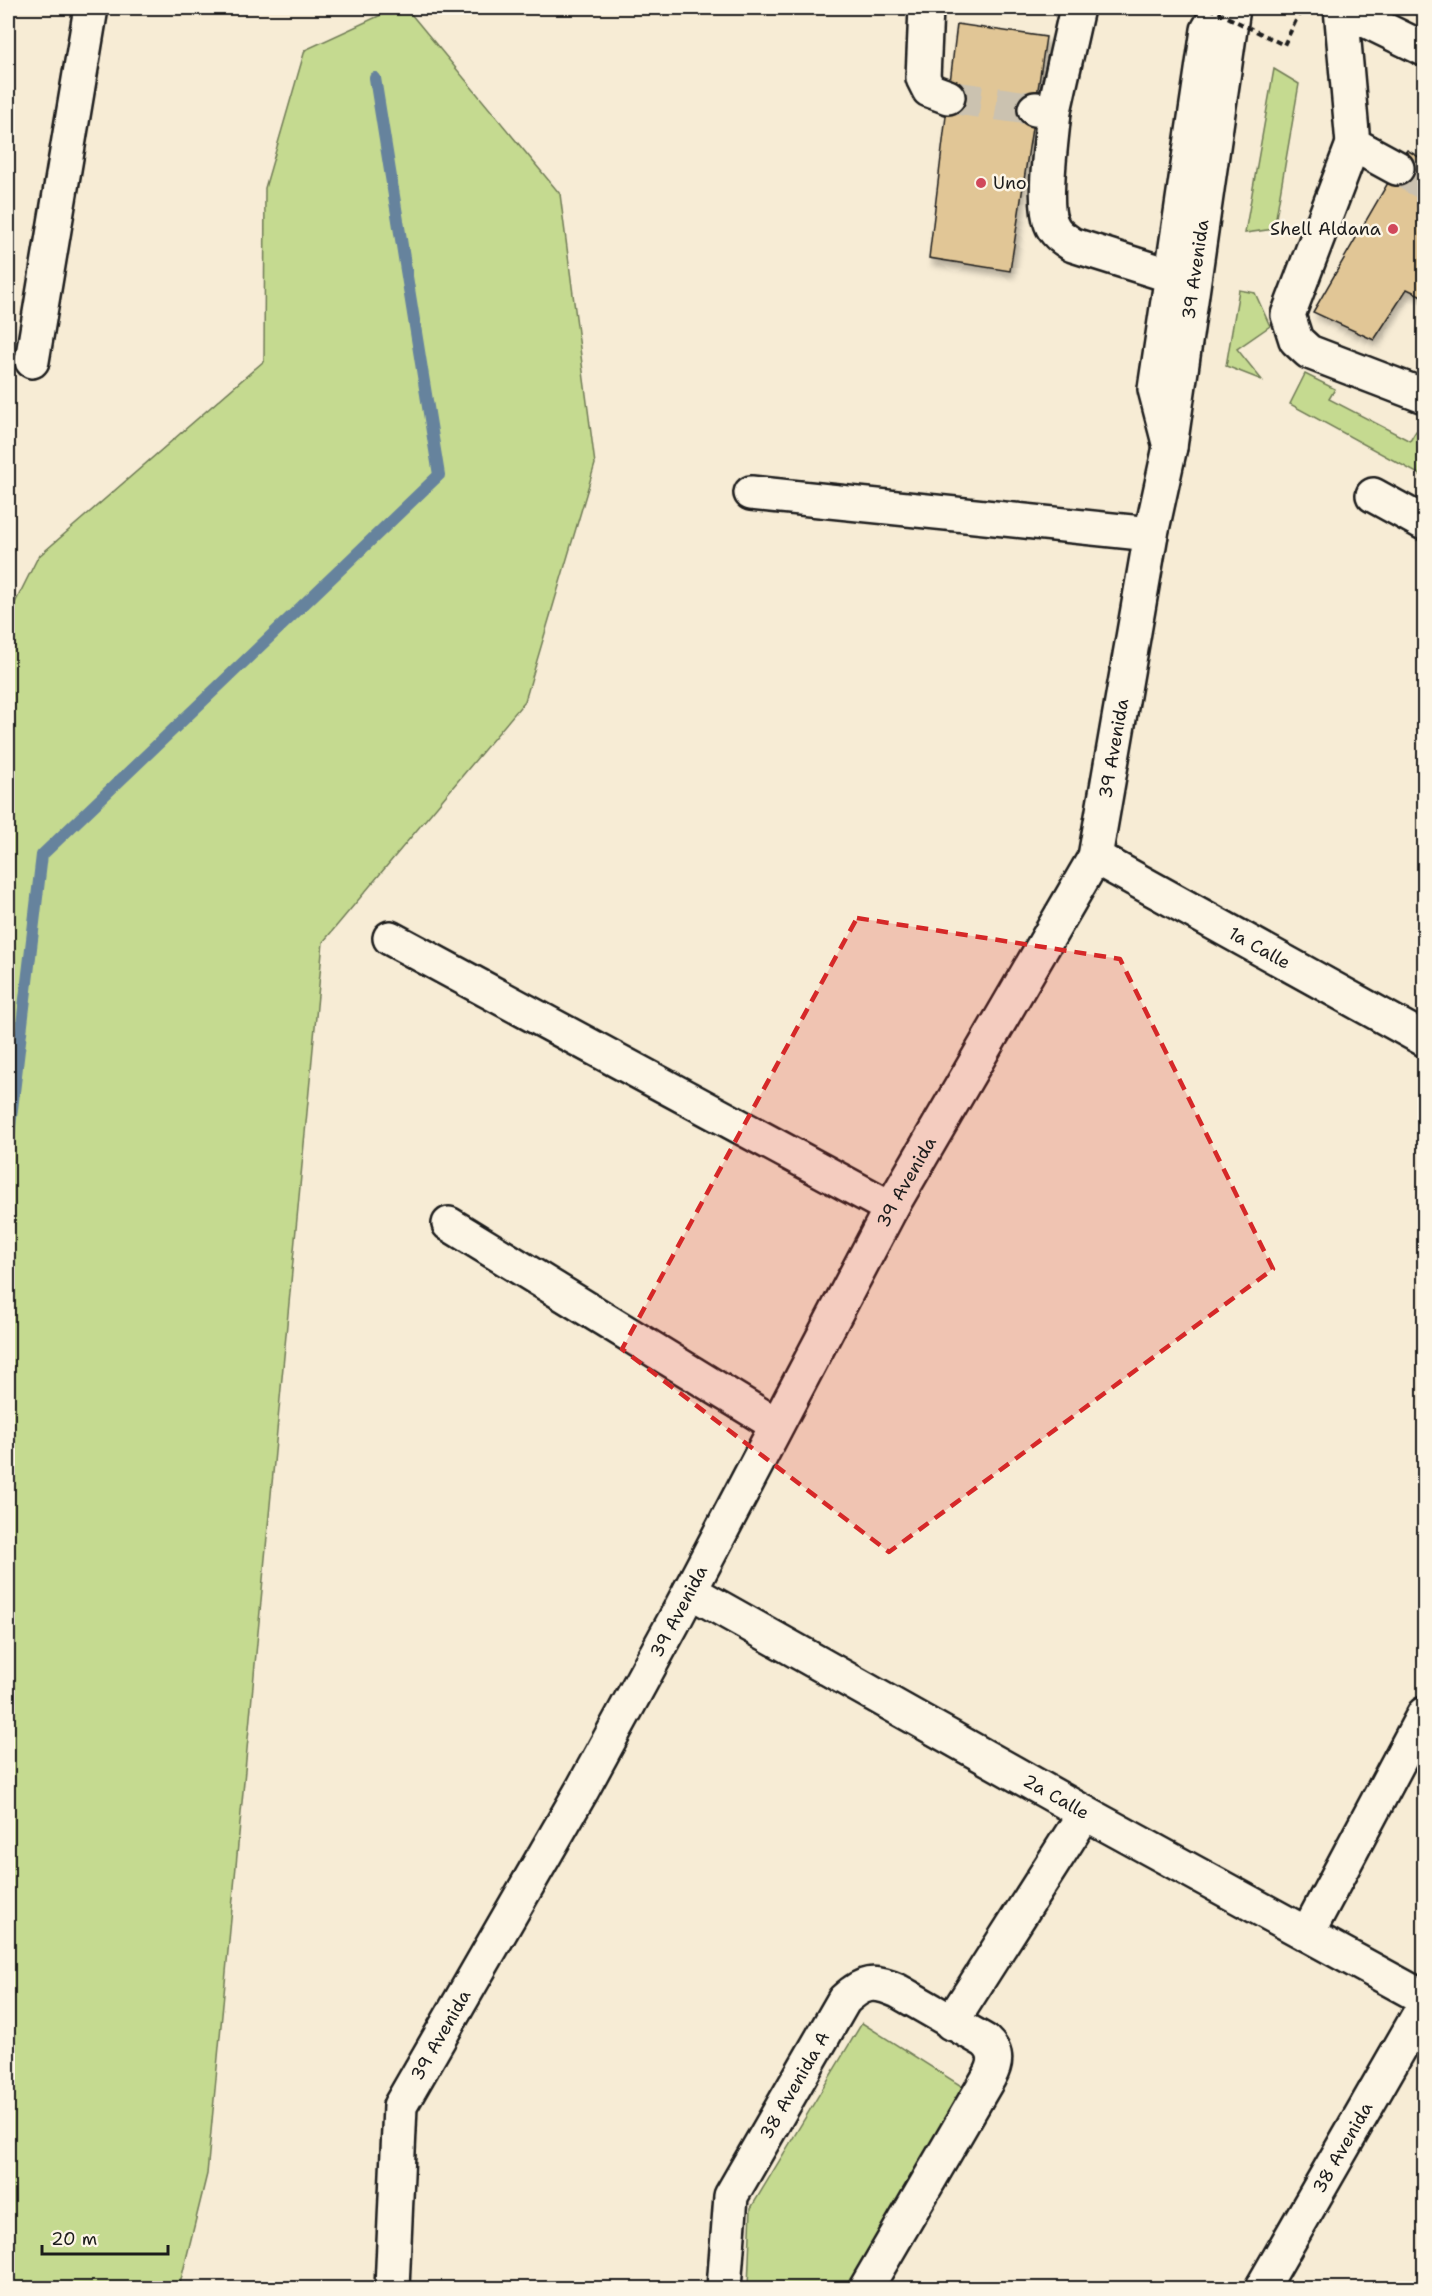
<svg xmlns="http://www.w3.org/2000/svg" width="1432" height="2296" font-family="'Shantell Sans',sans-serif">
  <defs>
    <filter id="shadow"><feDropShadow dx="3.5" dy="6" stdDeviation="3" flood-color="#0004"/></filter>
  </defs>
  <rect width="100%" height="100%" fill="#f7ecd5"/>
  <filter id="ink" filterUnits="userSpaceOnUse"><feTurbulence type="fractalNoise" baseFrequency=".0167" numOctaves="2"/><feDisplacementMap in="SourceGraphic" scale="12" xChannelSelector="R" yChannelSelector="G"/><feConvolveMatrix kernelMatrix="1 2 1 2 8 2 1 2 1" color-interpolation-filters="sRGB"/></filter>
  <g filter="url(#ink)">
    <path fill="#c5da90" stroke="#707b56" stroke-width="1.5" d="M396,8H406L560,194L595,464L525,701L323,942L207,2174L179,2288H8V617L38,557L264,361L265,188L305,50Z
      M1274,69L1299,84L1274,229L1245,233Z
      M1239,290L1255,293L1270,326L1237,349L1262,380L1226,366Z
      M1305,374L1335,389L1329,399L1410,441L1416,431L1424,432V477L1290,404Z
      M862,2023L963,2087L846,2288H748L751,2208Z"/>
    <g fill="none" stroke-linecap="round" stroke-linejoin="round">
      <path stroke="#66839d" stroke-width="12" d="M8,1143L42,855L439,475L375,78"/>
    </g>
    <path fill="#e1c696" stroke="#1c1c1c" stroke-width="1.5" filter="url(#shadow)" d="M957,24L1046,37L1010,271L929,258Z
      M1407,150L1424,160V297L1407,289L1374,340L1313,312Z"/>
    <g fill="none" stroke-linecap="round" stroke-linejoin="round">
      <path stroke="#cbc2b0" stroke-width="33" stroke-dasharray="33 16" stroke-linecap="butt" d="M948,97L1035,109
        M1397,168L1424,183"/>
      <g stroke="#1c1c1c" stroke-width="38">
        <g id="minor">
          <path d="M926,8L923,78L929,90L948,97"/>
          <path d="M1341,8L1353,144L1397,168"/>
          <path d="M1035,109L1054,111L1077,8"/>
          <path d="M1054,111C1052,137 1042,201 1051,223C1055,234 1064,239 1073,245L1172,276"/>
          <path d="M1353,144L1288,315L1296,340L1309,352L1424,396"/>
          <path d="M32,361L91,8"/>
          <path d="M751,493L1151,534"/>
          <path d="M1373,495L1424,523"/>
          <path id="s1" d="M1095,857L1424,1039"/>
          <path d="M390,938L891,1208"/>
          <path d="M449,1224L775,1424"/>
          <path id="s2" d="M690,1591L1085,1813L1424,1998"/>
          <path d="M1307,1934L1424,1714"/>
          <path d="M951,2023L1085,1813"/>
          <path id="s3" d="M392,2288L400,2106L582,1790L673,1623L891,1208L1095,857L1151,534L1170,447L1233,8"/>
          <path id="s4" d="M724,2288L731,2196L844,2000C863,1982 873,1980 898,1991L985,2041C997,2052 997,2063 989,2077L866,2288"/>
          <path id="s5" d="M1262,2288L1424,2006"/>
        </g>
      </g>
      <g stroke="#1c1c1c" stroke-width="38">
        <path id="highway" d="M1340,8L1424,49
          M1170,447L1155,389L1208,30L1221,8"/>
      </g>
      <use href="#minor" stroke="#fcf5e5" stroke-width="33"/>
      <use href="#highway" stroke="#fcf5e5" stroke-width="33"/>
      <path stroke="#1c1c1c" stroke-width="4" stroke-dasharray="6 4.5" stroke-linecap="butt" d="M1209,8L1284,45L1302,8"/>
    </g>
  </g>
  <path fill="#d62828" fill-opacity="0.2" stroke="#d62828" stroke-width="4.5" stroke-dasharray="12 8" stroke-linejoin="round" d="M857,918L1120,959L1273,1269L889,1552L622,1349Z"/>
  <g fill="#d1495b" stroke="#fcf5e5" stroke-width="2">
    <circle cx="981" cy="183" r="6"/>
    <circle cx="1393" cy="229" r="6"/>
  </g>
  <g text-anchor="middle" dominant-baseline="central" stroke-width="5" stroke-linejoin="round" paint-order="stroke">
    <g font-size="18" fill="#1c1c1c" stroke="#fcf5e5" text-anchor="start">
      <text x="993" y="183">Uno</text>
      <text x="1381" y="229" text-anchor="end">Shell Aldana</text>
    </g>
    <g font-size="18" fill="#1c1c1c" stroke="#fcf5e5">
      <text stroke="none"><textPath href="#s3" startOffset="2208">39 Avenida</textPath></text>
      <text stroke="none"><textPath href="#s3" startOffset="1722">39 Avenida</textPath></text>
      <text stroke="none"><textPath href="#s1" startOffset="188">1a Calle</textPath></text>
      <text stroke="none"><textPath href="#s3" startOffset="1236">39 Avenida</textPath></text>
      <text stroke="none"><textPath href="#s3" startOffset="750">39 Avenida</textPath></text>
      <text stroke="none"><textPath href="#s2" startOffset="420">2a Calle</textPath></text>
      <text stroke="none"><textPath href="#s3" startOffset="264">39 Avenida</textPath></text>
      <text stroke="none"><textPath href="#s4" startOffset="220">38 Avenida A</textPath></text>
      <text stroke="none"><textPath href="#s5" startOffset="162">38 Avenida</textPath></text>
    </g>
  </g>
  <rect width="1432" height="2296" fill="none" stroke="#fcf5e5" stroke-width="30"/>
  <rect x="15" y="15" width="1402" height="2266" fill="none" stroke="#1c1c1c" stroke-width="2" filter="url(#ink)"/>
  <path d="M42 2245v9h126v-9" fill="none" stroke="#1c1c1c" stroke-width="3"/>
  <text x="51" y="2245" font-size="18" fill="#1c1c1c" stroke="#fcf5e5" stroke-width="4.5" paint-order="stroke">20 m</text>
</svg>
